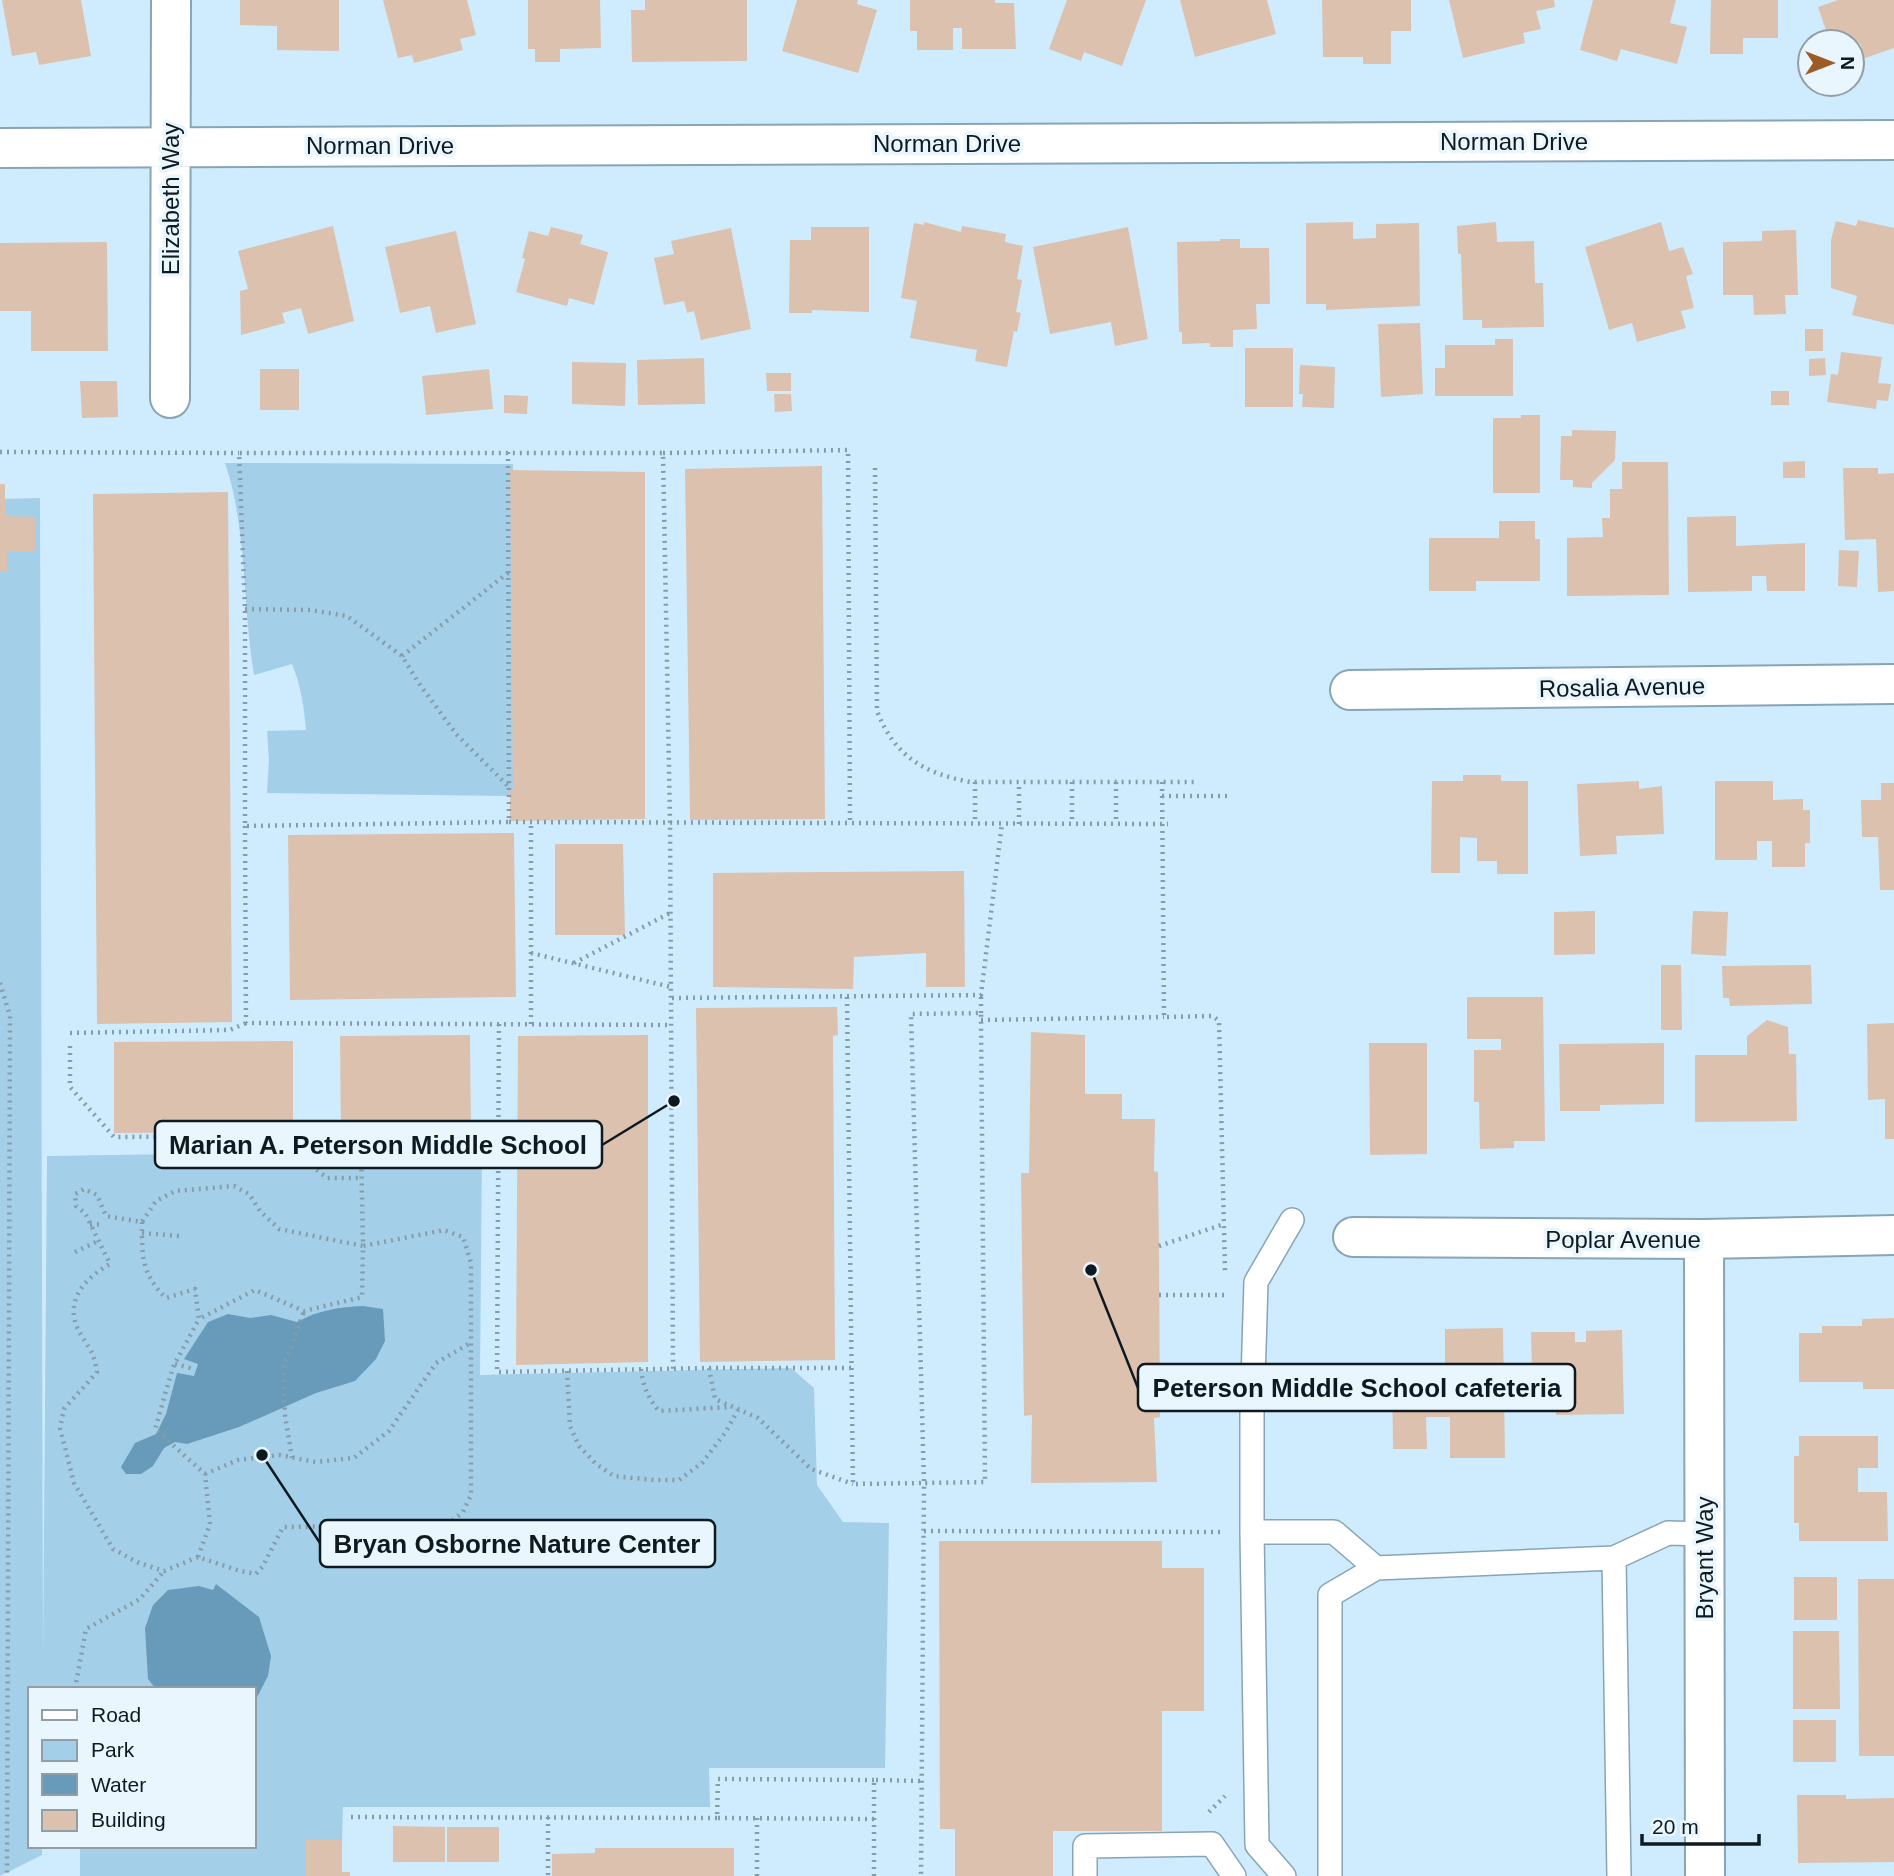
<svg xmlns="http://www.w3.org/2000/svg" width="1894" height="1876" font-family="Arial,sans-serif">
  <rect width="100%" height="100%" fill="#ceecfe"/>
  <path fill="#a4cfe9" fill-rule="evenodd" d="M225,463L513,464L516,796L267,793L269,760L267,731L306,730C304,707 301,686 292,664L254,675C242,605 248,531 225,463Z
    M40,498L43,1657L47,1156L482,1149L480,1375L791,1368L814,1388L817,1485L843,1522L889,1523L885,1768H709L710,1807H343L341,1876H80V1846H254V1689H30V1846H42V1855L0,1876V499ZM479,1535L570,1536L401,1538Z"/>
  <path fill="#689bb9" d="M363,1306L383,1309L385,1341L376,1359L355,1381L316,1393L239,1427L187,1444L175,1442L164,1448L153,1466L141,1474H126L121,1467L135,1443L156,1434L166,1414L177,1373L194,1376L198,1364L184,1359L208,1322L228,1314L250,1318L271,1315L297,1322C318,1310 340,1307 363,1306Z
    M216,1584L259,1617L271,1656L268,1676L254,1703V1689H156L148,1679L145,1628L153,1605L168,1590L199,1586L213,1590Z"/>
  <path fill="#dcc1ae" d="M2,0H81L91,56L39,65L36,52L12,56Z
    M240,0H339V51L277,50V26L240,25Z
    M383,0H467L476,35L460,39L463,50L414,63L412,55L398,58Z
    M528,0H600L601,48L560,49V62H535V49H528Z
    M645,0H747V61L632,62L631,10H645Z
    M797,0H858L857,4L877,10L858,73L782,51Z
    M910,0H995V3H1014L1016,49H962V28H953V50H917V31H910Z
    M1067,0H1146L1122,66L1084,52L1081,61L1049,49Z
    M1180,0H1267L1276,34L1195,57Z
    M1322,0H1411V31H1391V64H1363V57H1323Z
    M1449,0H1554L1555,7L1536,11L1541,29L1523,33L1525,43L1463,58Z
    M1593,0H1676L1670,23L1687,27L1677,64L1621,49L1617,61L1580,50Z
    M1711,0H1778V38H1743V54H1710Z
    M1838,0H1894V48L1865,58L1860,43L1852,46V42H1830L1818,7Z
    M1858,220L1894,228V325L1852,315L1857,296L1831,288V240L1836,221L1856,226Z
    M924,222L961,232L962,226L1006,234L1005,242L1023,246L1017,279L1022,280L1016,312L1021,313L1017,332L1014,331L1007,367L975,361L977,350L910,338L917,301L901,298L914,223L924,225Z
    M1353,222V239L1376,238V224L1419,223L1420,306L1326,310V304H1306V223Z
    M1496,222L1497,242L1534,241L1535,283H1543L1544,327L1482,328V320H1463L1461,254H1458L1457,226Z
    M1661,222L1669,251L1683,247L1693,274L1686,276L1694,308L1681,311L1686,328L1637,342L1632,323L1609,330L1585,247Z
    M333,226L354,321L308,334L301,308L282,313L285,323L241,335L240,291L248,289L238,251Z
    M551,227L583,235L580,244L608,252L594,305L569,298L567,306L516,292L525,259L522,258L529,231L548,236Z
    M811,227H869V312L812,310V313H789L790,240H811Z
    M1128,227L1148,339L1115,346L1111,322L1050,334L1033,247Z
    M731,228L751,329L701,340L694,311L687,313L684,301L664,305L654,258L674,254L671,241Z
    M1796,230L1798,295H1785L1786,314L1754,315L1753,295H1723V242L1762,241V231Z
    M456,231L476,324L436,333L430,306L400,313L385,247Z
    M1220,239H1240V248H1269L1270,304H1256L1257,329L1233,330V347H1210V343L1182,344V332H1179L1177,242L1220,241Z
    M107,242L108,351H31V311H0V243Z
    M1420,323L1423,394L1381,397L1378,324Z
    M1805,329H1823V351H1805Z
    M1495,339H1513V396H1435V368H1445V345H1495Z
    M1245,348H1293V407H1245Z
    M1841,352L1882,357L1878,383L1891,384L1888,401L1877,400L1876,409L1827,402L1831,374L1838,375Z
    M704,358L705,404L638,405L637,360Z
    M1825,358L1826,375L1809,376V359Z
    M572,362L626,363L625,406L572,404Z
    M1300,365L1335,367L1334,408L1302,407L1303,394H1299Z
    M260,369H299V410H260Z
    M489,369L493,409L426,415L422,376Z
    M766,373H791V391H767Z
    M80,381H117L118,417L82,418Z
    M1771,391H1789V405H1771Z
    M774,394H791L792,411L775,412Z
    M504,395L528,396L527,414L504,413Z
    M1521,415H1540V493H1493V418H1521Z
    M1572,430L1616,431L1615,460L1592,483V488L1573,487V480H1560L1561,436H1572Z
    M1805,461V478H1783V462Z
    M1622,462H1668L1669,595L1567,596V538L1603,537L1602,518H1610V489H1622Z
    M822,466L825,819L690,820L685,469Z
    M1843,468H1878V474L1894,473V591L1878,592L1876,539L1845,540Z
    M510,470L645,472V819L510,821V789H513Z
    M0,484H5V516L36,517L35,551L7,552V572H0Z
    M228,492L232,1022L97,1024L93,494Z
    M1736,516V546L1805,543V591H1767L1766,576H1752V591L1688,592L1687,517Z
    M1499,521H1535V539H1540V581H1476V591H1429V538H1499Z
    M1839,550L1859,551L1857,587L1838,586Z
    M1463,775H1501V781H1528V874H1497V861H1477V838L1460,837V873H1431L1432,781H1463Z
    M1639,781V789L1662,786L1664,834L1616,836L1617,854L1580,856L1577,784Z
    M1715,781H1773V800L1803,799V810H1810V843H1805V867H1772V841H1757V860H1715Z
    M1881,783H1894V890H1880L1878,837H1862L1861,800H1881Z
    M514,833L516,997L290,1000L288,835Z
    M555,844H623L625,935H555Z
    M964,871L965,987H926V953L854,957L853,989L713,987V873Z
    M1595,911V954L1554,955V912Z
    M1693,911L1728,912L1726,956L1691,954Z
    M1661,965H1681L1682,1030H1661Z
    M1811,965L1812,1004L1730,1006L1729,998H1723L1722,966Z
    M1467,997H1543L1545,1141H1514V1148L1480,1149L1479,1102H1474V1050H1501V1039H1467Z
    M837,1007L838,1035L833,1036L835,1360L700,1362L696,1008Z
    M1767,1020L1788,1027L1789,1054H1796L1797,1121L1695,1122V1055H1747V1036Z
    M1894,1023V1139H1885V1099L1868,1100L1867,1024Z
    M1031,1032L1085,1035V1094H1122V1119H1155L1154,1171L1158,1172L1159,1246L1160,1417L1154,1418L1157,1482L1031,1483L1032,1415L1024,1416L1021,1173H1029Z
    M470,1035L471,1138L341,1140L340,1036Z
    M648,1035V1362L516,1365L518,1036Z
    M293,1041V1132L114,1133V1042Z
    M1369,1043H1427V1154L1370,1155Z
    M1664,1043V1104L1600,1105V1111H1560L1559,1044Z
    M1894,1318V1389H1863V1382H1799V1333H1822V1326H1862V1319Z
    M1503,1328L1505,1458H1450V1417H1426L1427,1449H1393L1392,1364L1445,1363V1329Z
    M1622,1330L1624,1414L1556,1415V1384H1573L1572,1372L1532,1373L1531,1332H1575V1342H1586V1331Z
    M1799,1436H1878V1468H1858V1492H1887L1888,1541H1799V1523H1794V1456H1799Z
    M939,1541H1162V1568H1204V1711H1162V1831H1053V1876H955V1829H940Z
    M1794,1577H1837V1620H1794Z
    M1858,1579H1894V1756H1859Z
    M1793,1631H1839L1840,1709H1793Z
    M1793,1720H1836V1762H1793Z
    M1797,1795H1846V1799L1894,1798V1862L1798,1863Z
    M393,1826L445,1827V1862H393Z
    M447,1827H499V1862H447Z
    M305,1840H342V1872H350V1876H305Z
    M595,1848H734V1876H552V1854L595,1853Z"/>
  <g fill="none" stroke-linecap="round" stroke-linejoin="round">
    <g stroke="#88a5b6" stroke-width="26">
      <path id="service" d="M1252,1532H1334L1376,1568
        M1614,1558L1619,1876
        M1085,1876V1846L1212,1844L1234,1876
        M1284,1876L1257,1845L1252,1532V1414L1256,1282L1292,1220
        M1330,1876V1595L1376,1568L1614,1558L1668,1533L1704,1534"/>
    </g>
    <g stroke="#88a5b6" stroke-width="42">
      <path id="minor" d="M0,148L1894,140
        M170,398L171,0
        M1350,690L1894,684
        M1353,1237L1704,1239L1894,1235
        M1704,1239L1705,1876"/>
    </g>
    <path stroke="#859ca9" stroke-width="4.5" stroke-dasharray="2 5" stroke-linecap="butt" d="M0,452L239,453
      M508,452L509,822L245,826V609L239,453H663L670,822L673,1369
      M663,453L848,450L850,823
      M875,468L877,711C895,757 924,773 970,782H1197
      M245,609L310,610L347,616L402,656L418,682L456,734L509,787
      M402,656L509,572
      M975,782V824
      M1072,782V824
      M1116,782V824
      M1162,782L1164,1017L1213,1016L1219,1021L1225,1271
      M1162,796H1232
      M509,822L1168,824
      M1019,824V782
      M245,826L246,1023L672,1025
      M531,953L671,987
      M574,963L670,913
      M0,983L10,1016L7,1876
      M847,997L853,1484L924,1483L911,1014L981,1013V1020L985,1482L924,1483L921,1876
      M672,998L981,995L1002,823
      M981,1013V995
      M981,1020L1164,1017
      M499,1024L497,1372L709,1368L715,1399L758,1418L811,1469L853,1484
      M531,1024V822
      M70,1033L230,1030L246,1023
      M70,1046V1087L114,1137L274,1136L327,1178H361
      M142,1222C142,1255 141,1274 166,1298L195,1289L199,1319L173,1367L155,1429L205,1474L210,1524L198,1557L240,1571L256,1574L263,1566L283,1527L434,1525L453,1520L463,1512L471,1495V1263L463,1237L444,1230L363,1246L362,1297L304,1311L255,1290L199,1319
      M90,1225L102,1224
      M142,1233L179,1236
      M1159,1246L1224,1224
      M75,1252L98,1241
      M1159,1295H1225
      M175,1364L194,1369
      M709,1368H851
      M641,1369C643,1386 648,1398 659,1411L729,1407
      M567,1371L570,1426L579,1446L596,1464L614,1476L654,1480H679L702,1463L725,1433L738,1410
      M292,1458L285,1415L283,1370L304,1311
      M205,1474L238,1460L279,1455L316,1462L354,1458L389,1431L436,1363L472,1342
      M924,1531L1220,1532
      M198,1557L164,1571L139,1563L113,1549L74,1483L60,1428L64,1409L97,1372C96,1367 95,1361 93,1356C89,1344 78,1334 75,1321C68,1295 90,1275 110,1264L85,1213L76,1206L75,1194L84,1189L97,1195L106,1216L142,1222L156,1201L175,1191L234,1186L249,1194L260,1211L279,1229L363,1246L361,1146L498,1144
      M75,1689L86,1629L140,1599L164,1571
      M874,1780L718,1779L717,1818L874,1819
      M1209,1812L1225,1796
      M351,1817L717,1818
      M548,1817V1876
      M757,1876V1818
      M874,1876V1780L922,1781"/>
    <use href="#service" stroke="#fff" stroke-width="23"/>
    <use href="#minor" stroke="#fff" stroke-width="38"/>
  </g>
  <g text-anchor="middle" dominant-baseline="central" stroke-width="7" stroke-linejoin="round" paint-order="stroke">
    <g font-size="24" fill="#0f1a20" stroke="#eaf6fe">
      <text x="1514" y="141">Norman Drive</text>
      <text x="947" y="143">Norman Drive</text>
      <text x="380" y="145">Norman Drive</text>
      <text transform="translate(170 199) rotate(-90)">Elizabeth Way</text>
      <text transform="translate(1622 687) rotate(-1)">Rosalia Avenue</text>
      <text x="1623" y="1239">Poplar Avenue</text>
      <text transform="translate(1704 1558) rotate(-90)">Bryant Way</text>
    </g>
  </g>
  <path fill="none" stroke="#0f1a20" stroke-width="2.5" d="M674 1101L602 1145M1091 1270L1138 1388M262 1455L320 1543"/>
  <g fill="#0f1a20" stroke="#eaf6fe" stroke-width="2.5">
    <circle cx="674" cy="1101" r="7"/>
    <circle cx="1091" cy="1270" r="7"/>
    <circle cx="262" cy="1455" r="7"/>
  </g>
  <g fill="#eaf6fe" stroke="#0f1a20" stroke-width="2.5">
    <rect x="155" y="1121" width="447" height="47" rx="7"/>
    <rect x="1138" y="1364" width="437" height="47" rx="7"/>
    <rect x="320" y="1520" width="395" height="47" rx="7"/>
  </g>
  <g font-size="26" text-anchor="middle" font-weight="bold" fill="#0f1a20">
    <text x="378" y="1154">Marian A. Peterson Middle School</text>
    <text x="1357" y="1397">Peterson Middle School cafeteria</text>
    <text x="517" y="1553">Bryan Osborne Nature Center</text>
  </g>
  <rect x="28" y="1687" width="228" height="161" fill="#eaf6fe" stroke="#929ea5" stroke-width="2"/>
  <rect x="42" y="1710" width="35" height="10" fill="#ffffff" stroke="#929ea5" stroke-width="2"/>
  <text x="91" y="1722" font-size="21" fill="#0f1a20">Road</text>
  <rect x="42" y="1740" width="35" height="21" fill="#a4cfe9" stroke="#929ea5" stroke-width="2"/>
  <text x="91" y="1757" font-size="21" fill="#0f1a20">Park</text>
  <rect x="42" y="1774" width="35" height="21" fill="#689bb9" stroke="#929ea5" stroke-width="2"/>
  <text x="91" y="1792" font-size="21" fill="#0f1a20">Water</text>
  <rect x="42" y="1810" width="35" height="21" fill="#dcc1ae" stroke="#929ea5" stroke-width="2"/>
  <text x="91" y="1827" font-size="21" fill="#0f1a20">Building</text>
  <g transform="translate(1831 63) rotate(90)"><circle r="33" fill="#eaf6fe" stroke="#929ea5" stroke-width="2"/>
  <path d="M0-5L12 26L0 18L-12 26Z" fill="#9c5c25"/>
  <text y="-10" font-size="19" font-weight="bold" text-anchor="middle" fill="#0f1a20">N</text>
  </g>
  <path d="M1642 1834v10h117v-10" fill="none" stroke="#0f1a20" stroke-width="3.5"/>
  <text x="1652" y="1834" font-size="21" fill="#0f1a20" stroke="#eaf6fe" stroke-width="5" paint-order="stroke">20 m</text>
</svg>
